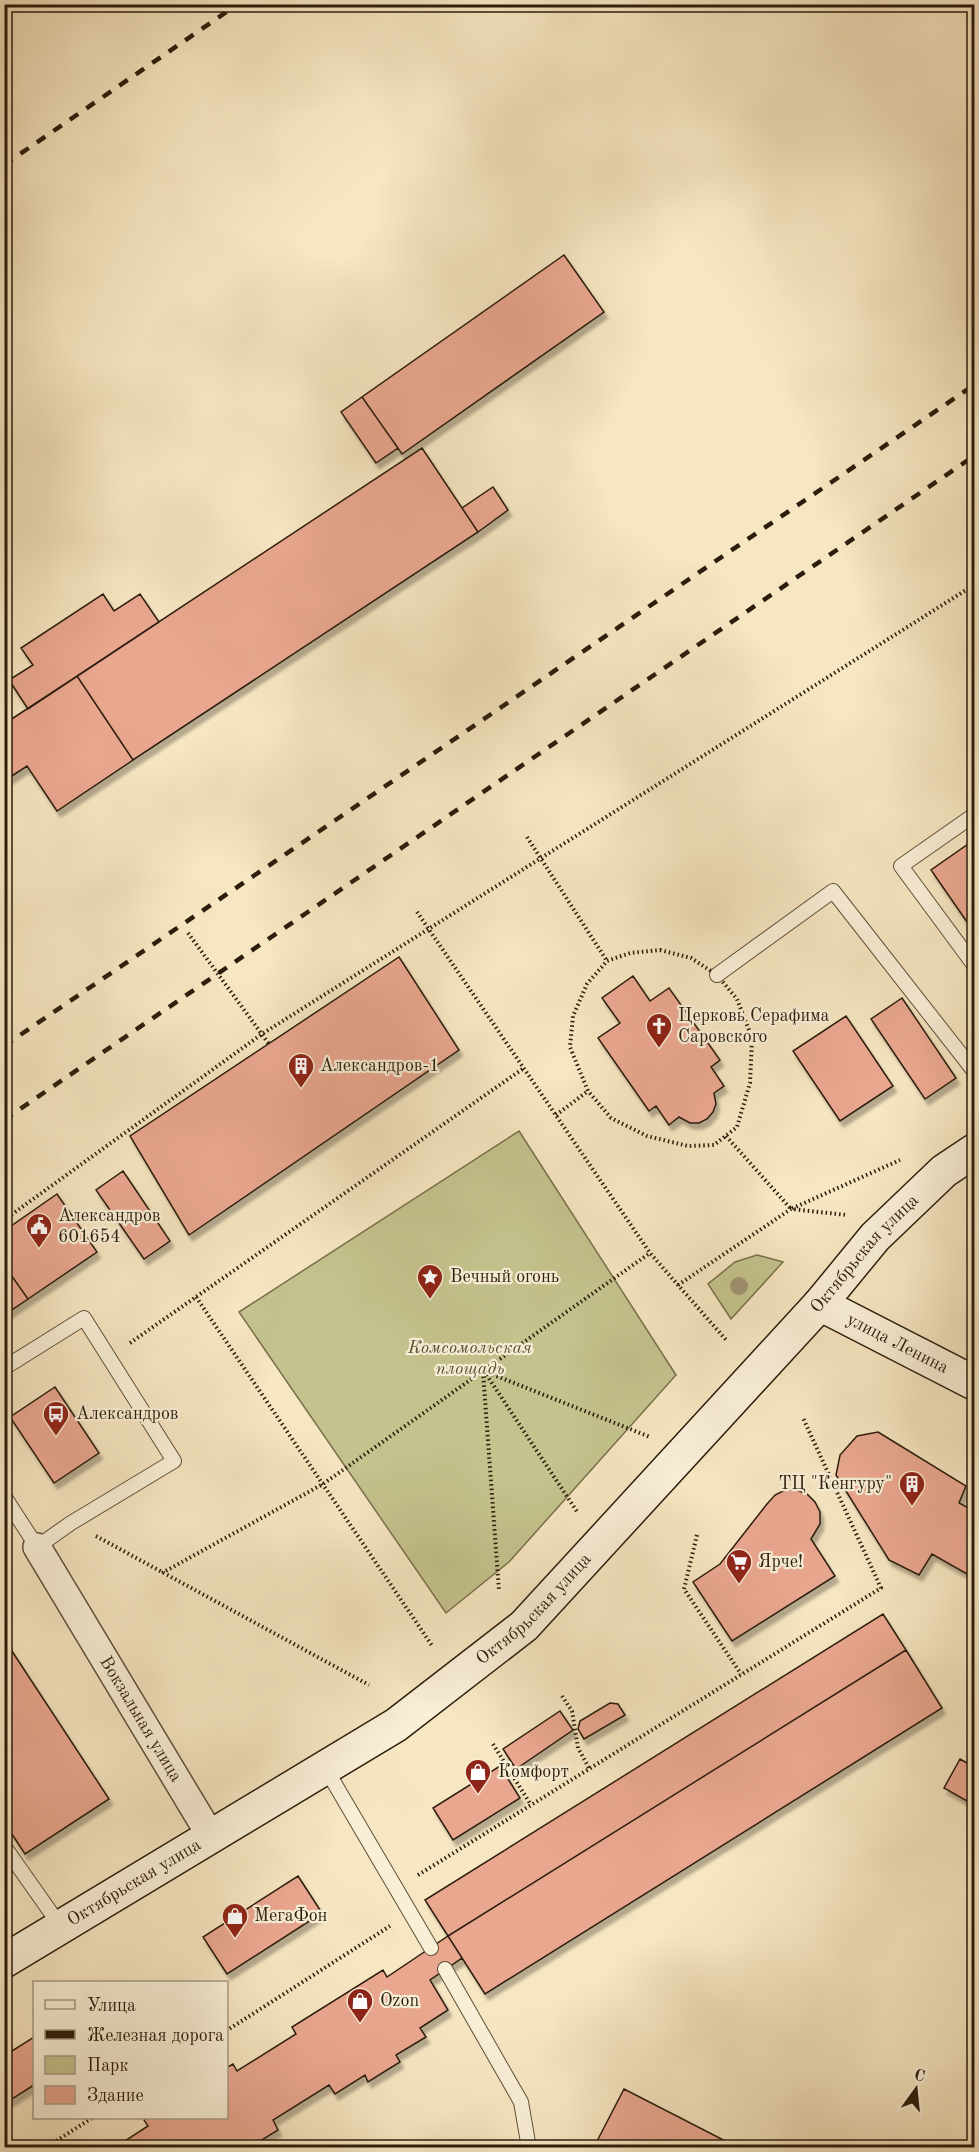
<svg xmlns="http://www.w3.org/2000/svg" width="979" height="2152" font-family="'Old Standard TT',serif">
  <defs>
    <filter id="shadow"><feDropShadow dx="3.5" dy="6" stdDeviation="1.5" flood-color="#0004"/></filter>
  </defs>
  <rect width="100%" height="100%" fill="#f6e6c1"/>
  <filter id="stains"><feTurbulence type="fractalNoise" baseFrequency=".00333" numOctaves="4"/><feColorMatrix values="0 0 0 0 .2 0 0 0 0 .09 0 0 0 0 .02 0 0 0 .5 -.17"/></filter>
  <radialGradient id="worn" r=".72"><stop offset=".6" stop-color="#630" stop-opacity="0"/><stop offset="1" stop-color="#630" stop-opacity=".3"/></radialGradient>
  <path fill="#c4c38d" stroke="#78704c" stroke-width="1.5" d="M519,1131L676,1375L509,1562L446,1613L239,1312Z
    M757,1255L783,1262L731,1319L708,1284L735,1262Z"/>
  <path fill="#eaa790" stroke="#2b1d0c" stroke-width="1.5" filter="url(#shadow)" d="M564,255L604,312L402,454L362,397Z
    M362,397L398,448L376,463L341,412Z
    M422,448L478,532L133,760L77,676Z
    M493,487L508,510L478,532L462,508Z
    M103,594L114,611L140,594L159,622L28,709L9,680L33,665L21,648Z
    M77,676L133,760L57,811L27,766L4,781V724Z
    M974,840V932L931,870Z
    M399,957L459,1050L189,1235L130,1136Z
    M633,976L650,1001L669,988L720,1060L711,1067L724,1086L714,1093L716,1104L713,1112L707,1119L699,1123H690L679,1117L669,1125L656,1106L649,1111L598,1038L620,1023L602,998Z
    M902,998L956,1078L925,1099L871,1019Z
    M846,1016L893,1086L840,1121L793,1051Z
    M123,1171L170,1241L144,1259L96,1190Z
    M57,1194L97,1252L28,1299L4,1265V1231Z
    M4,1265L28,1299L4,1315Z
    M55,1387L99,1453L54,1483L10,1417Z
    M878,1432L966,1486L959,1503L974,1511V1578L932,1554L919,1575L889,1560L836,1475L840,1455L857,1436Z
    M785,1490H796L807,1494L815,1502L820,1512V1524L811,1539L835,1576L732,1641L693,1582L720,1564L767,1504L775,1495Z
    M883,1614L906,1650L448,1936L425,1900Z
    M4,1639L109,1799L25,1854L4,1822Z
    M906,1650L942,1708L485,1994L448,1936Z
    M610,1703L618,1704L625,1715L584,1739L578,1729L580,1721Z
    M560,1711L573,1730L516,1769L503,1749Z
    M960,1759L974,1767V1805L944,1788Z
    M500,1766L520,1798L453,1840L433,1808Z
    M298,1876L322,1913L227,1974L203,1937Z
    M448,1936L462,1958L430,1980L448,2010L420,2028L426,2037L396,2055L400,2062L368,2082L365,2075L335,2094L329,2085L273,2120L278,2130L249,2148H114L148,2126L144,2120L147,2118H226V2068L233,2064L237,2071L296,2034L292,2027L383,1970L387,1977Z
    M34,2037V2085L4,2104V2056Z
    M624,2089L739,2148L594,2147Z"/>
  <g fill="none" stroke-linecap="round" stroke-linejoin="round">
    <g stroke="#5e4f39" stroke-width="16">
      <path id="service" d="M974,815L901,866L974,965
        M717,975L833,891L974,1071
        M4,1368L84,1318L174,1461L71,1523L37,1547L4,1496
        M326,1769L431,1948
        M4,1846L61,1927
        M445,1969L521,2102L529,2148"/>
    </g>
    <g stroke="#5e4f39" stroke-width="30">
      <g id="minor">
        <path id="s1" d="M37,1547L212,1838"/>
      </g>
    </g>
    <g stroke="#2b1d0c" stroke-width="36">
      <g id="secondary">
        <path id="s2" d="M820,1304L974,1383"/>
        <path id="s3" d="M4,1961L396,1725L524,1626L820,1304L875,1237L944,1171L974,1151"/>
      </g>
    </g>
    <path stroke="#2b1d0c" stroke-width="4" stroke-dasharray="1.5 3" stroke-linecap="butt" d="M527,837L607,961
      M417,912L650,1253L727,1341
      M188,933L269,1044
      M660,950L691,958L717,975L737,999L752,1038L750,1083L737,1127L714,1145L688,1146L647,1136L611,1118L588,1091L570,1047L573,1016L587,984L607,961L630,953Z
      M556,1115L588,1091
      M726,1136L791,1209L900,1160
      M4,1220L262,1034L974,585
      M678,1285L791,1209L847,1215
      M196,1297L433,1647
      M130,1343L524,1068
      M484,1371L650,1437
      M484,1371L578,1513
      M483,1372L499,1591
      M697,1535L684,1589L741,1674
      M96,1536L369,1685
      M162,1573L323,1484L650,1253
      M562,1696L572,1711L578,1748L589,1768
      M493,1744L531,1805
      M418,1875L881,1588L803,1418
      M226,2031L390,1926
      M45,2148L92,2118"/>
    <use href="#service" stroke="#f9efd7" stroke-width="14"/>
    <use href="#minor" stroke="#f9efd7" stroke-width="27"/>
    <use href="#secondary" stroke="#f9efd7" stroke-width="33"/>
    <path stroke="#2b1d0c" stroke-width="4.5" stroke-dasharray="10 10" stroke-linecap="butt" d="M4,165L238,4
      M4,1046L974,385
      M4,1120L974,456"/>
  </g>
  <circle fill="#a09373" cx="739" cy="1286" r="9"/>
  <defs>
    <g id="church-pin" transform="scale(1.35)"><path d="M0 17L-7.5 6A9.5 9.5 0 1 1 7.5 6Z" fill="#8f2418" stroke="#f9efd7"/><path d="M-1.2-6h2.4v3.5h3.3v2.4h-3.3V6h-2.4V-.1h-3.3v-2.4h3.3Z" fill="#fff"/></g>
    <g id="building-pin" transform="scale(1.35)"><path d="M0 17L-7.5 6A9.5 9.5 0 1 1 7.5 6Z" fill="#8f2418" stroke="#f9efd7"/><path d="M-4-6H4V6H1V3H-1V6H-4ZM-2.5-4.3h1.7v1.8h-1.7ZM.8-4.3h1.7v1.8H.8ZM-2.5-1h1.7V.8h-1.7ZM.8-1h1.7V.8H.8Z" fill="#fff"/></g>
    <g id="civic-pin" transform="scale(1.35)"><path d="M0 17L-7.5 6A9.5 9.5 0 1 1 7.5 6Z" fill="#8f2418" stroke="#f9efd7"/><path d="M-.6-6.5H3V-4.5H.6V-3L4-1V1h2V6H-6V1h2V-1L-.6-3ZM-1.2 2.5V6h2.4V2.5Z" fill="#fff"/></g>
    <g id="sight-pin" transform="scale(1.35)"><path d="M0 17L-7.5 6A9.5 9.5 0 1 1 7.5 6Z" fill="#8f2418" stroke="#f9efd7"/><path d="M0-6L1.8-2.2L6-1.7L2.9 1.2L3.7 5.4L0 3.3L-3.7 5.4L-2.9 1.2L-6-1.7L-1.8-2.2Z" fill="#fff"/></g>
    <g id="bus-pin" transform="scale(1.35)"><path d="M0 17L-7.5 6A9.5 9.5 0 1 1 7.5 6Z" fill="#8f2418" stroke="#f9efd7"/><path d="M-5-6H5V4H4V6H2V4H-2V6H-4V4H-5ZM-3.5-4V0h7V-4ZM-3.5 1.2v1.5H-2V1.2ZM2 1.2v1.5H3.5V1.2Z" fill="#fff"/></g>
    <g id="supermarket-pin" transform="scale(1.35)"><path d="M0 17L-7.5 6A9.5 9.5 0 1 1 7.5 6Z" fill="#8f2418" stroke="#f9efd7"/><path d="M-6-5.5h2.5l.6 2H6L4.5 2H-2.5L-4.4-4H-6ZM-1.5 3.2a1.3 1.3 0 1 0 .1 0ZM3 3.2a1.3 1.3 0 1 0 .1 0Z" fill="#fff"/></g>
    <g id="shop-pin" transform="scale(1.35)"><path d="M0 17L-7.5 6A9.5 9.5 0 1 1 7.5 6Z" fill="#8f2418" stroke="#f9efd7"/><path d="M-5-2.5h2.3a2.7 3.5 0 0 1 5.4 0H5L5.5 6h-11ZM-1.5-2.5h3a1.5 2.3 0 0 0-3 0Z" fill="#fff"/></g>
  </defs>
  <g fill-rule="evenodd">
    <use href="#church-pin" x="659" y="1026"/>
    <use href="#building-pin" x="301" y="1066"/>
    <use href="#civic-pin" x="39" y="1226"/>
    <use href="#sight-pin" x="430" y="1277"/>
    <use href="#bus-pin" x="56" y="1414"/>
    <use href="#building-pin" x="912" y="1484"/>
    <use href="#supermarket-pin" x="739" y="1562"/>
    <use href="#shop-pin" x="478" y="1772"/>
    <use href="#shop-pin" x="235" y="1916"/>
    <use href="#shop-pin" x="360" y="2001"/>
  </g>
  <g text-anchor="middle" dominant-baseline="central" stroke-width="4.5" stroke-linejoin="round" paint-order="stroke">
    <g font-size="18" fill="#2b1d0c" stroke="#f9efd7" text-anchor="start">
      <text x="678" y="1016">Церковь Серафима<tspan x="678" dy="21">Саровского</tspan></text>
      <text x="320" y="1066">Александров-1</text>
      <text x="58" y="1216">Александров<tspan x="58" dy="21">601654</tspan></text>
      <text x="450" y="1277">Вечный огонь</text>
      <text x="76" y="1414">Александров</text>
      <text x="892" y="1484" text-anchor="end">ТЦ "Кенгуру"</text>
      <text x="758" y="1562">Ярче!</text>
      <text x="498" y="1772">Комфорт</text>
      <text x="254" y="1916">МегаФон</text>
      <text x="380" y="2001">Ozon</text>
    </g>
    <g font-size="18" fill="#2b1d0c" stroke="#f9efd7">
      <text stroke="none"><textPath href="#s3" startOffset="1124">Октябрьская улица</textPath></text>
      <text stroke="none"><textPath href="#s2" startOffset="87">улица Ленина</textPath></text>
      <text stroke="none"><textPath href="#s3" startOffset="638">Октябрьская улица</textPath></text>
      <text stroke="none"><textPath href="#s1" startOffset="201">Вокзальная улица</textPath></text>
      <text stroke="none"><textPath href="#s3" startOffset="152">Октябрьская улица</textPath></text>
    </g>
    <g font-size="18" font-style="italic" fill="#594f33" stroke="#f9efd7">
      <text x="470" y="1348">Комсомольская<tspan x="470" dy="21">площадь</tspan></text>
    </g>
  </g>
  <rect width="979" height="2152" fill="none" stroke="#f6e6c1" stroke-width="24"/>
  <rect x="6" y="6" width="967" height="2140" fill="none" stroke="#2b1d0c" stroke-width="3"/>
  <rect x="12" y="12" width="955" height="2128" fill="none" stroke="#2b1d0c" stroke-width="1.5"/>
  <rect x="33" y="1981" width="195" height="138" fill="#f9efd7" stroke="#a79b86" stroke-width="1.5"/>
  <rect x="45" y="2000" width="30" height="9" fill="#f9efd7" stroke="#a79b86" stroke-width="1.5"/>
  <text x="87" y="2011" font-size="18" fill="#2b1d0c">Улица</text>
  <rect x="45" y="2030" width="30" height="9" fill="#2b1d0c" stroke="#a79b86" stroke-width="1.5"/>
  <text x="87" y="2041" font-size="18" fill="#2b1d0c">Железная дорога</text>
  <rect x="45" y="2056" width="30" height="18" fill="#c4c38d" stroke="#a79b86" stroke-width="1.5"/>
  <text x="87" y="2071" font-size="18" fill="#2b1d0c">Парк</text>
  <rect x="45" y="2086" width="30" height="18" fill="#eaa790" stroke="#a79b86" stroke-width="1.5"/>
  <text x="87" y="2101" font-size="18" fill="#2b1d0c">Здание</text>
  <g transform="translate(916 2089) rotate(15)" stroke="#f9efd7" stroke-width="4.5" paint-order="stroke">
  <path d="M0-4.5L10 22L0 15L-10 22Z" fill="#2b1d0c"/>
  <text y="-9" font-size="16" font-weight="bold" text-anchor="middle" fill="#2b1d0c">С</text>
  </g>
  <rect width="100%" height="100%" filter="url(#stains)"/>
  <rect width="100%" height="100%" fill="url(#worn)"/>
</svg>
